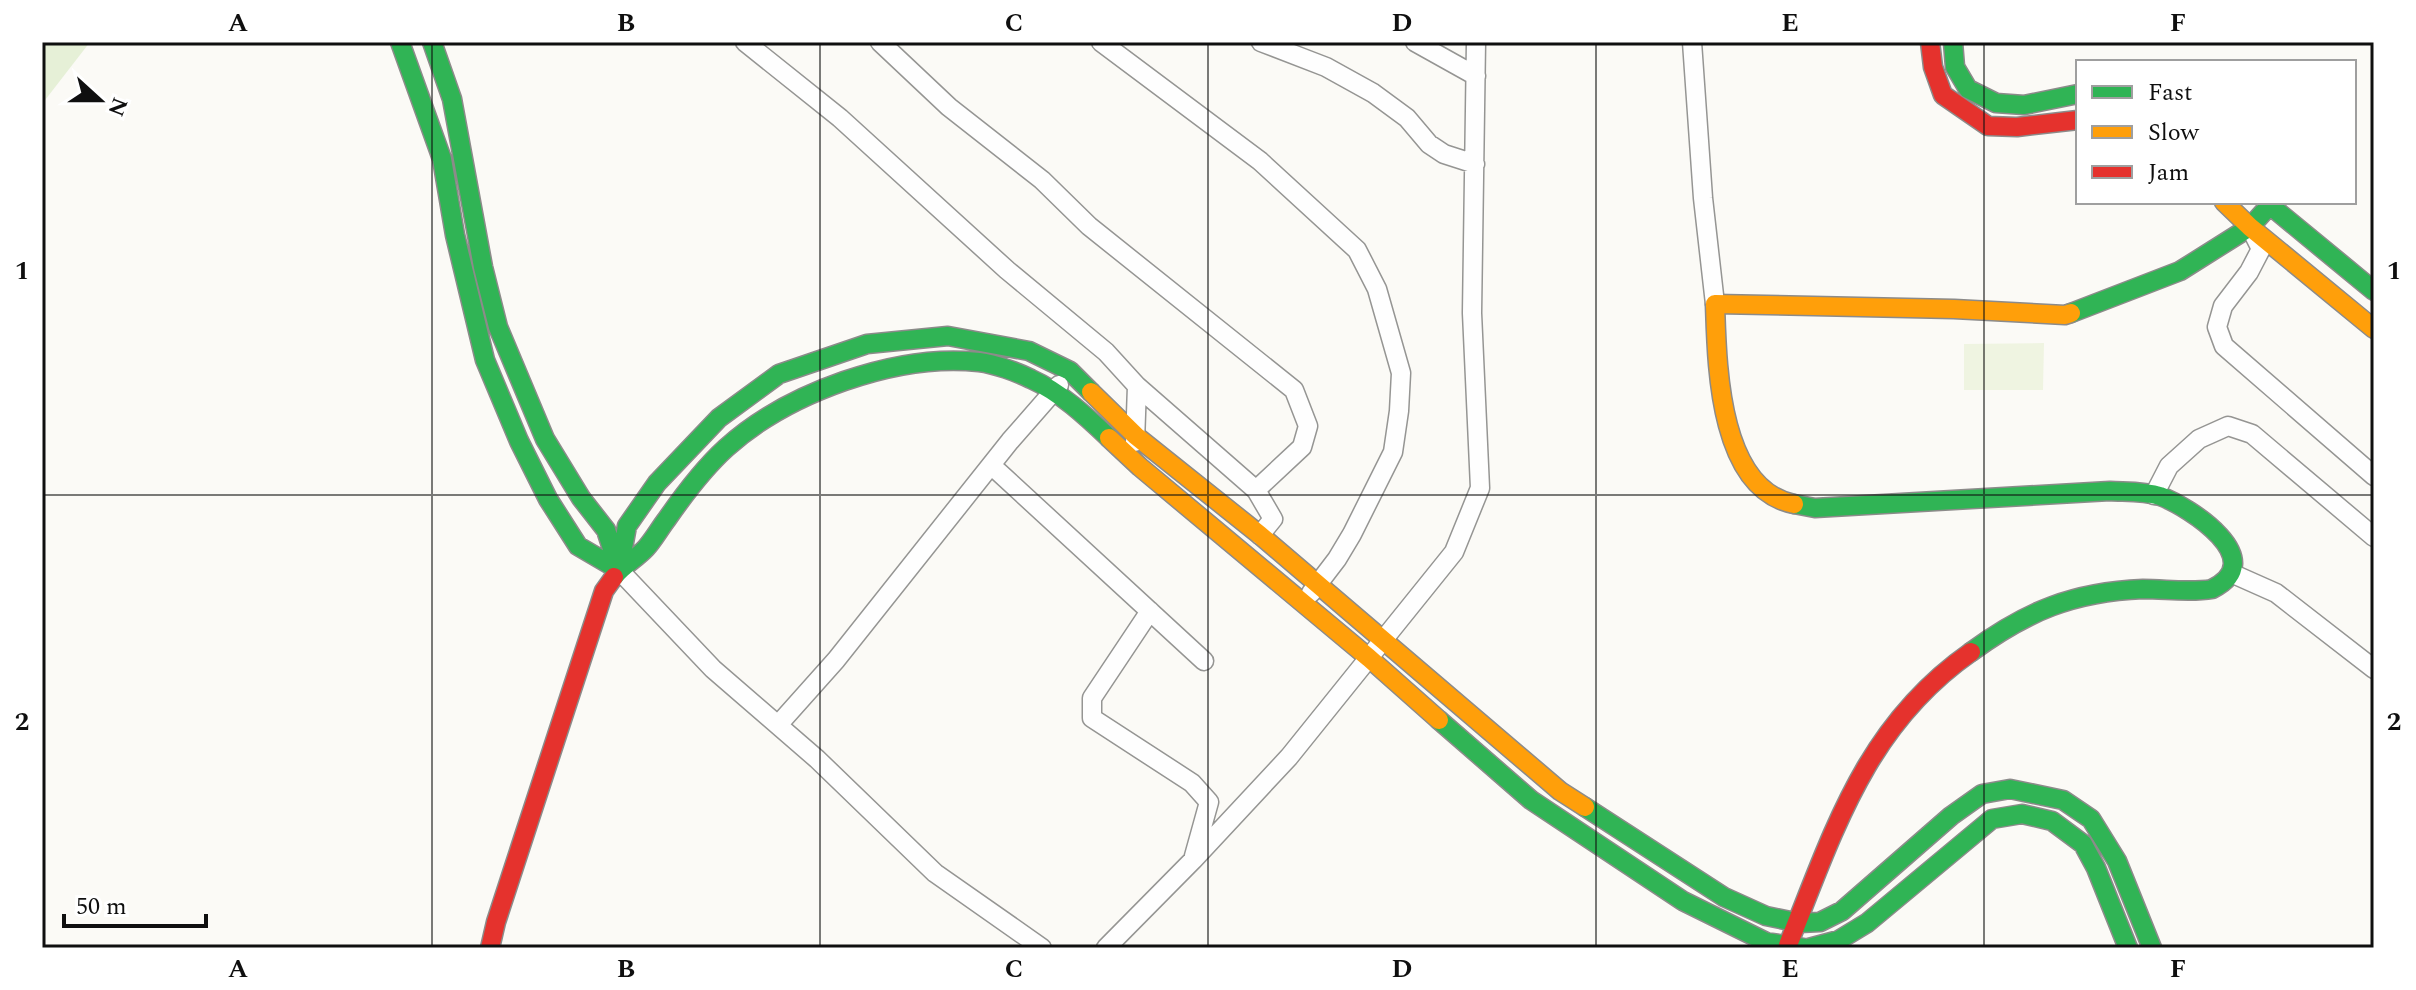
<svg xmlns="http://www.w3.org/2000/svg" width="2416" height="990" font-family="Spectral,serif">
  <rect width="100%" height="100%" fill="#fbfaf6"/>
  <path fill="#e6f0d7" d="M42,42H90L42,104Z"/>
  <path fill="#eff4e1" d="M2044,343L2043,390H1964V344Z"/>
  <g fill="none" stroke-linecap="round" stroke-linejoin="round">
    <g stroke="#959593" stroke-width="21">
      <path id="street" d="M745,42L840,118L1007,270L1106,352L1137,386L1135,442
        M880,42L949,107L1042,180L1089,226L1294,390L1308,426L1302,447L1256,490L1137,386
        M1101,42L1260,161L1357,250L1377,289L1401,373L1399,411L1393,452L1352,534L1337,559L1311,593
        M1261,42L1326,67L1373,93L1407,118L1429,144L1444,154L1475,164
        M1415,42L1476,76
        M1692,42L1703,198L1715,304
        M2251,229L2261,249L2249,272L2223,306L2217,327L2224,346L2374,476
        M991,465L1204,661
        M1256,490L1273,519L1260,535
        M2154,495L2169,466L2199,439L2228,426L2252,434L2374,537
        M619,570L713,669L817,759L935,873L1042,948
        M2231,573L2276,593L2374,669
        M1150,611L1092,698V718L1192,783L1209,802L1194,856
        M778,725L836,660L1010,441L1059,385
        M1106,948L1193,860L1289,757L1454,552L1480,488L1472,313L1476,42"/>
    </g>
    <g stroke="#8c8b8a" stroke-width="21">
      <path id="fast" d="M400,42L442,159L455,235L485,360L519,441L548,499L578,546L619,570
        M432,42L452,99L483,267L498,327L545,439L581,498L606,530L618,567
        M1953,42L1955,67L1968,89L1996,103L2024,105L2078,94
        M2266,202L2374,291
        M2071,313L2180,271L2250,227L2270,205
        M1794,504L1815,508L2110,491C2126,492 2144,491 2160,496C2190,507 2271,560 2212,589C2190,593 2166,589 2143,589C2073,592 2027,611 1971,652
        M619,570L627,526L657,483L719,418L779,374L867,344L948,336L1029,351L1070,371L1091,392
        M614,577C623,565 636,559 646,548C654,539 660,528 667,519C685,493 703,469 726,448C787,393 896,353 979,362C995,364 1017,372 1031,379C1060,392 1086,416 1109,438
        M1439,720L1531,800L1683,901L1766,942L1804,948
        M1585,807L1724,897L1766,916L1800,923L1820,922L1842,911L1951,816L1982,794L2010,789L2063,800L2091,819L2117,861L2152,948
        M1809,948L1839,940L1867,923L1992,819L2022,814L2052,821L2083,844L2096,868L2128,948"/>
    </g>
    <g stroke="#8c8b8a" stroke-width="21">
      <path id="slow" d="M2224,202L2250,227L2374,329
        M1091,392L1136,436L1260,535L1560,791L1585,807
        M1109,438L1140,467L1369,658L1439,720
        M1794,504C1718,489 1717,363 1715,304L1954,309L2065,315L2071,313"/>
    </g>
    <g stroke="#8c8b8a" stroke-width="21">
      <path id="jam" d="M1930,42L1933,67L1943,95L1988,126L2017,127L2078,120
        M1788,945C1834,831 1865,726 1971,652
        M490,948L496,922L604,591L614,577"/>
    </g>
    <use href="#street" stroke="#fefefe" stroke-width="18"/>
    <use href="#fast" stroke="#30b455" stroke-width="18"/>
    <use href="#slow" stroke="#ff9f0a" stroke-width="18"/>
    <use href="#jam" stroke="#e5322d" stroke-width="18"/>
  </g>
  <path fill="none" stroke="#0f0f0f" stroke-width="2" stroke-opacity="0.55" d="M432,42V948M820,42V948M1208,42V948M1596,42V948M1984,42V948M42,495H2374"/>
  <rect width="2416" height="990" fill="none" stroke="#ffffff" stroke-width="88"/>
  <rect x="2076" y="60" width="280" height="144" fill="#ffffff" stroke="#9f9f9f" stroke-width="2"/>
  <rect x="2092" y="86" width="40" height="12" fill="#30b455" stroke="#9f9f9f" stroke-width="2"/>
  <text x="2148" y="100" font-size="24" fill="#0f0f0f">Fast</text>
  <rect x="2092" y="126" width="40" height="12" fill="#ff9f0a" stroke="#9f9f9f" stroke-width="2"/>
  <text x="2148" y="140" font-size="24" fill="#0f0f0f">Slow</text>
  <rect x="2092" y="166" width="40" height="12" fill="#e5322d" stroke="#9f9f9f" stroke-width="2"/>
  <text x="2148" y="180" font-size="24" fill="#0f0f0f">Jam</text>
  <g transform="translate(100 100) rotate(111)" stroke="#ffffff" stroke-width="6" paint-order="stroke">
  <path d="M0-6L14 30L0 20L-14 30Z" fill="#0f0f0f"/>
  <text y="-12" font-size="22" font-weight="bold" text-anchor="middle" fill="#0f0f0f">N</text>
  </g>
  <path d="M64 914v12h142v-12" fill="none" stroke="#0f0f0f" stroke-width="4"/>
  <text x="76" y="914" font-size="24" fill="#0f0f0f" stroke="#ffffff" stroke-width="6" paint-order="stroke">50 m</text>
  <rect x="44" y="44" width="2328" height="902" fill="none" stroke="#0f0f0f" stroke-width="3"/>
  <g font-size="26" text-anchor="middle" font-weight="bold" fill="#0f0f0f">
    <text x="238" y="31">A</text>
    <text x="626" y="31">B</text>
    <text x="1014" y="31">C</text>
    <text x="1402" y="31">D</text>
    <text x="1790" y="31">E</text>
    <text x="2178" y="31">F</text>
    <text x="22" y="279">1</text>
    <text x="2394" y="279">1</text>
    <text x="22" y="730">2</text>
    <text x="2394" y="730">2</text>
    <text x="238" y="977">A</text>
    <text x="626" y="977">B</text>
    <text x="1014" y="977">C</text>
    <text x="1402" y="977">D</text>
    <text x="1790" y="977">E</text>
    <text x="2178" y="977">F</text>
  </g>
</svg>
